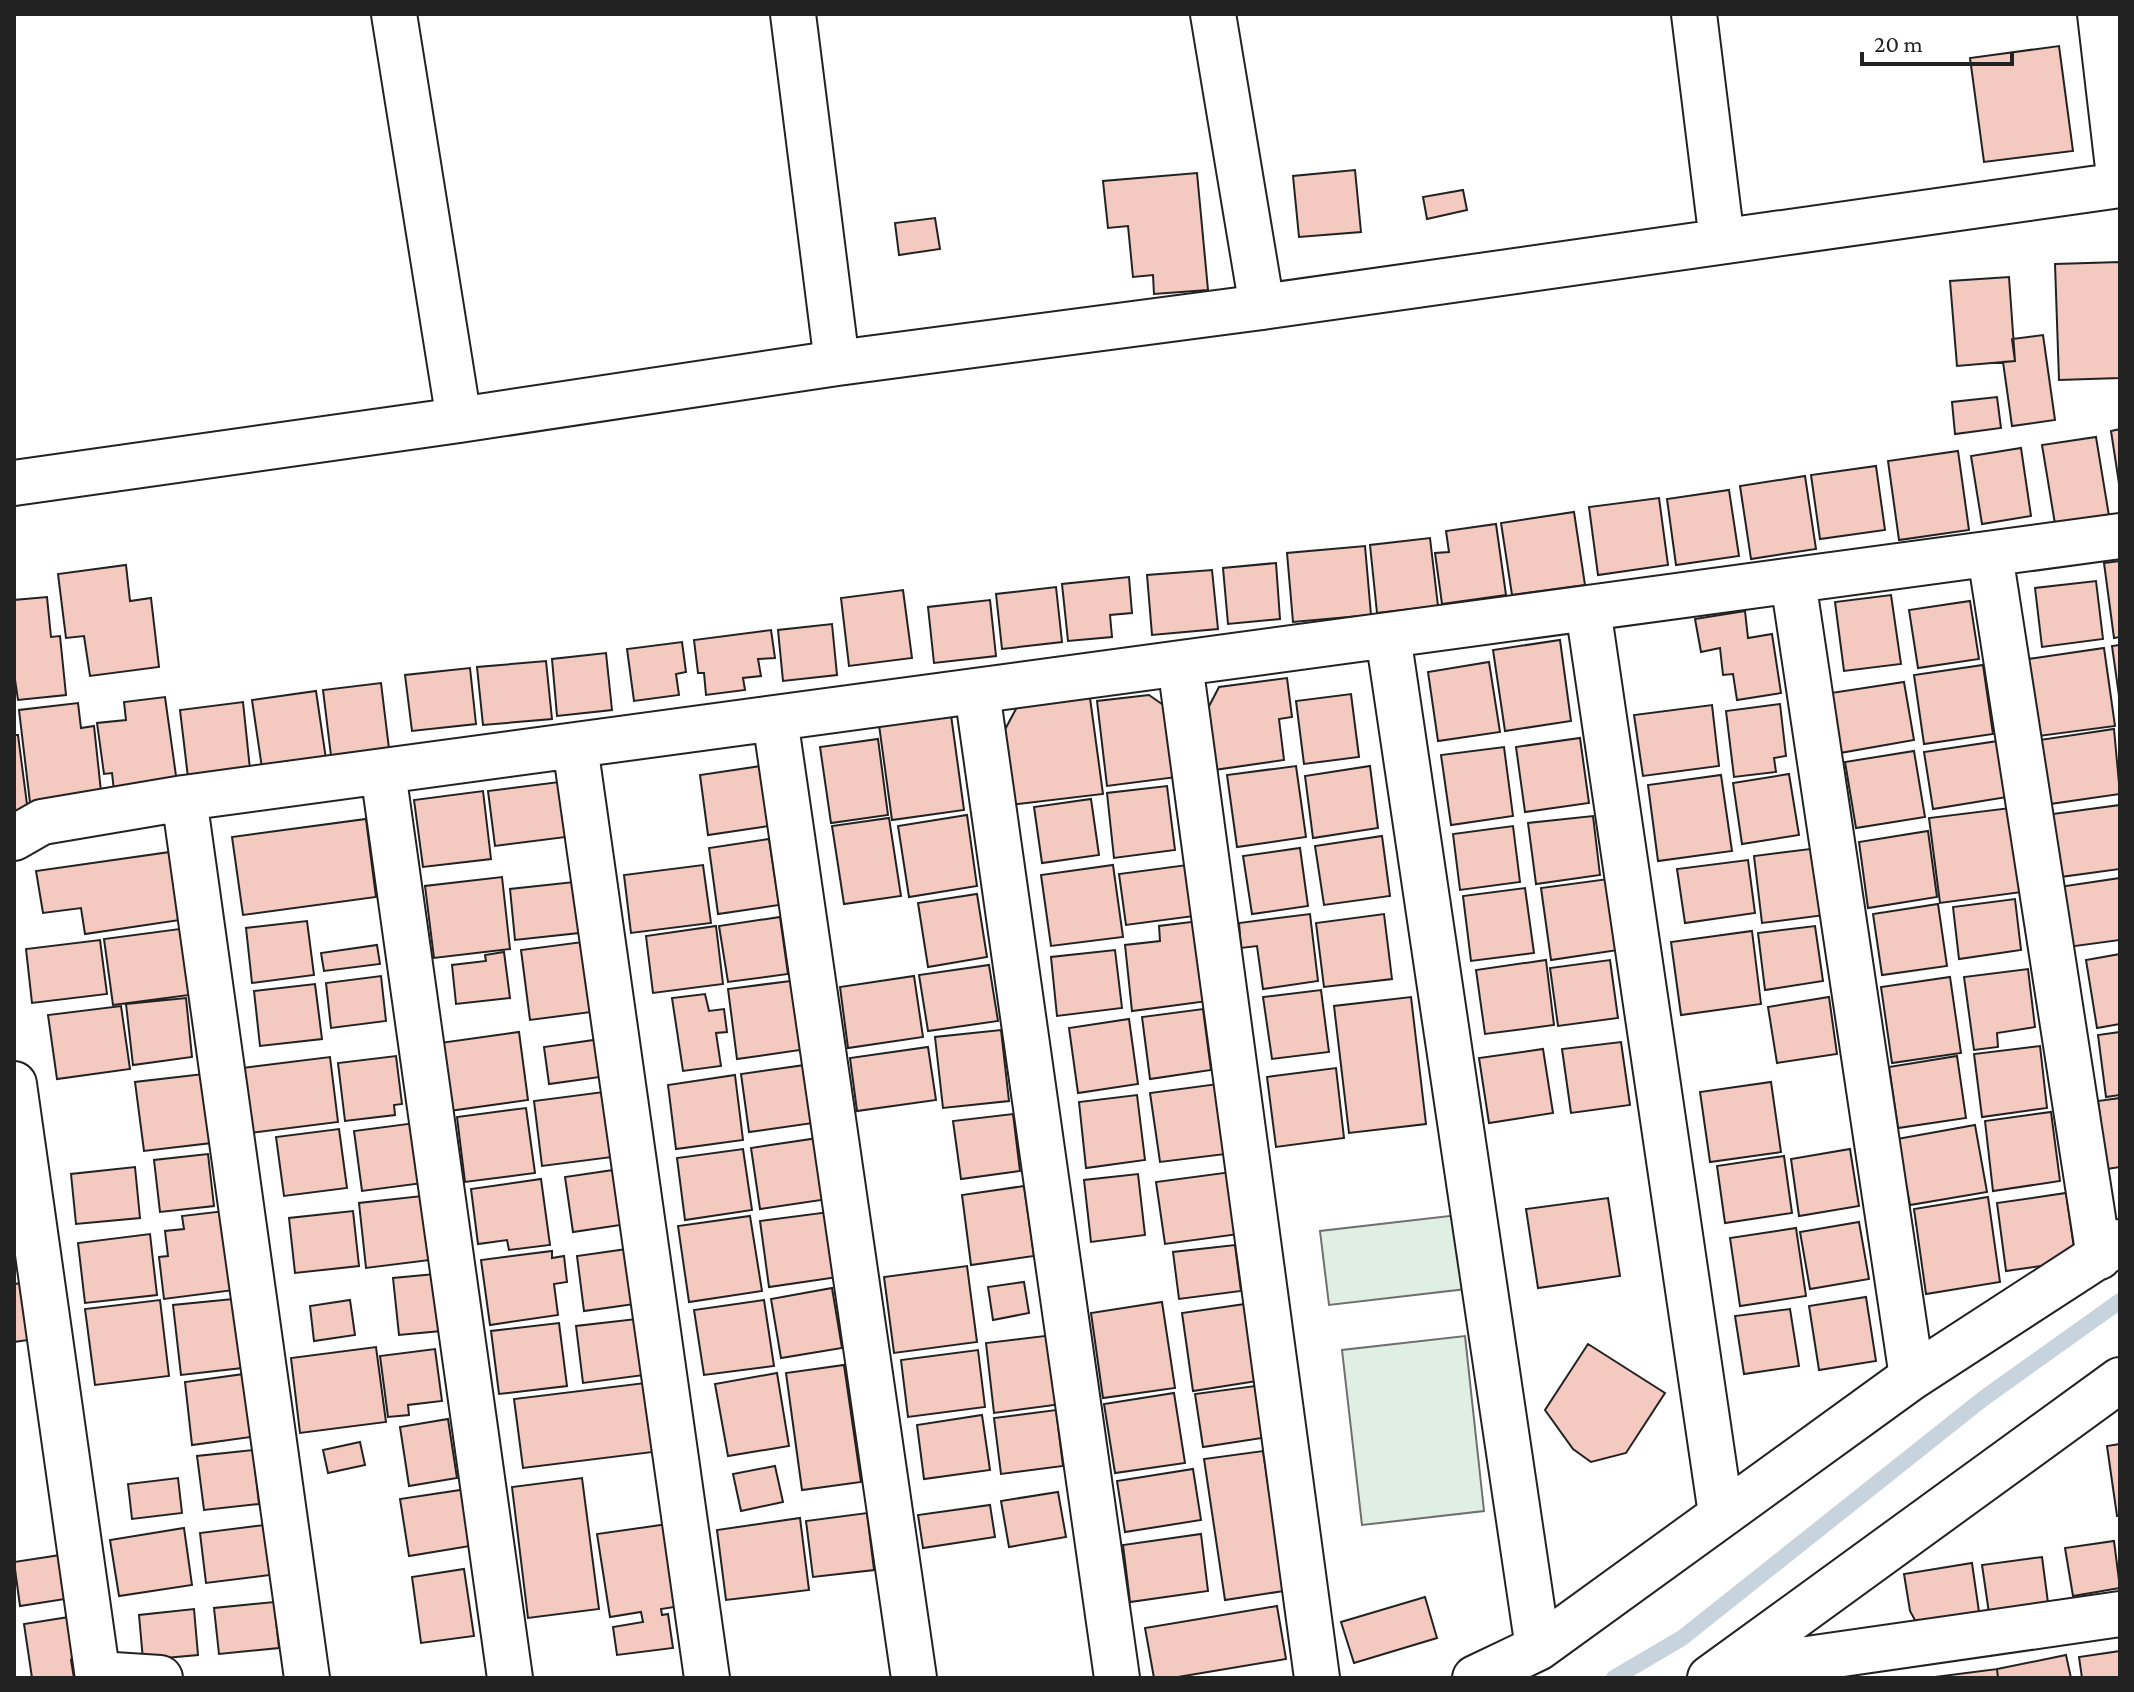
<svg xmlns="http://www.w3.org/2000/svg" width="2134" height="1692" font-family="'Crimson Pro',serif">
  <rect width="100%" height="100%" fill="#fff"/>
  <path fill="#e0efe3" stroke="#6f6f6f" stroke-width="2" d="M1458,1215L1466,1289L1329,1305L1320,1231Z
    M1465,1336L1484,1511L1362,1525L1342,1350Z"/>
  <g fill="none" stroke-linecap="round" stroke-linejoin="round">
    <path stroke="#c7d3dd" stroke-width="16" d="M1614,1678L1682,1638L1984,1398L2120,1301"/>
  </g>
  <path fill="#f3c9c0" stroke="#222" stroke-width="2" d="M2059,46L2073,151L1984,162L1970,58Z
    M1355,170L1361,232L1299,237L1293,176Z
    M1197,173L1208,290L1154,294L1153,275L1133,277L1128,226L1108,228L1103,181Z
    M1463,190L1467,210L1427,219L1423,197Z
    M935,218L940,249L899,255L895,223Z
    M2120,262V378L2059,380L2055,264Z
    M2009,277L2015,361L1957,366L1950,281Z
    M2043,335L2055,420L2012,426L2003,362L2015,361L2012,339Z
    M1997,397L2001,428L1955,434L1952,402Z
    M2120,429V490L2111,431Z
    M2096,437L2109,516L2055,524L2042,445Z
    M2021,448L2031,516L1982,524L1971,456Z
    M1958,451L1969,530L1899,540L1888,461Z
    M1876,466L1885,530L1820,539L1811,475Z
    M1805,476L1816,549L1751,559L1740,486Z
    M1729,490L1739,556L1676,565L1667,499Z
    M1659,498L1668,565L1598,575L1589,507Z
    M1574,512L1585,585L1512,595L1501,523Z
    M1496,524L1506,595L1442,604L1435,553L1449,552L1446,531Z
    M1430,538L1438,606L1377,613L1370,545Z
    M1365,546L1371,615L1293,622L1287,553Z
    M2120,561V637L2114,638L2104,563Z
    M1276,563L1280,619L1228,624L1223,568Z
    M126,565L130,601L151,598L159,667L90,676L84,636L66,638L58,574Z
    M1212,570L1218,629L1152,635L1147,575Z
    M1129,577L1132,613L1110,615L1112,637L1068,641L1062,584Z
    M2096,581L2103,639L2042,647L2035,588Z
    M1056,587L1062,642L1002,649L996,594Z
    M903,590L912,658L849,666L841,598Z
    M1891,595L1901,664L1844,671L1835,602Z
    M47,597L51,637L60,636L66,695L18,700L14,673V600Z
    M990,600L996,656L934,663L928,607Z
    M1970,601L1979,659L1918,668L1909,610Z
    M1745,611L1748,638L1772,634L1781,693L1737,700L1733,674L1723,675L1720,648L1701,652L1695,619Z
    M832,624L837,675L783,681L778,630Z
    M771,630L775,658L758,659L761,676L743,678L745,690L706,695L704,673H698L694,640Z
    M1560,640L1571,721L1505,731L1493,650Z
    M682,642L686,672L676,674L679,695L634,701L627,649Z
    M2120,645V703L2112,646Z
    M2104,648L2115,726L2039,736L2028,659Z
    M606,653L612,710L557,716L552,659Z
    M546,661L552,719L483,725L477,667Z
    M1489,662L1500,732L1438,741L1428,672Z
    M1983,665L1993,734L1924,744L1914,675Z
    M470,668L476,724L412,731L405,675Z
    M1287,678L1292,717L1279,719L1284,760L1214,770L1206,712L1219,687Z
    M1904,682L1914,740L1840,753L1831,693Z
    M381,683L390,757L332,764L323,690Z
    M316,691L327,766L263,775L252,700Z
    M1351,694L1359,757L1304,764L1296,701Z
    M1149,695L1169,709L1177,777L1107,786L1097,701Z
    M165,697L177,783L114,791L112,773L104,774L97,723L126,720L124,702Z
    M1090,698L1103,794L1010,805L1001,737L1017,707Z
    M243,702L251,779L189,786L180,710Z
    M78,703L81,728L94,726L102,801L31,811L19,710Z
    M1780,704L1786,756L1774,758L1776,772L1734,777L1726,711Z
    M1712,705L1719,766L1643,776L1634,715Z
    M951,715L964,810L892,820L879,725Z
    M2114,729L2120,794L2043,805L2033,741Z
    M14,735H18L28,812L14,814Z
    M1580,738L1589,803L1525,812L1516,747Z
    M878,739L888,815L831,823L820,747Z
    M1998,741L2007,797L1933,809L1924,752Z
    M1504,747L1513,816L1451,825L1441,755Z
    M1914,751L1925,817L1856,828L1845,762Z
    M761,766L769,826L708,835L700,775Z
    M1296,766L1306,837L1237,847L1227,775Z
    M1370,766L1378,828L1313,838L1305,776Z
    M1789,774L1799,835L1742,844L1733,783Z
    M1721,775L1732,851L1658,861L1648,785Z
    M559,782L566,837L495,846L488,791Z
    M1167,786L1175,850L1114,858L1107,793Z
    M483,791L491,859L423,867L414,800Z
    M1091,799L1099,855L1042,863L1034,807Z
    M2120,805V869L2053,878L2045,815Z
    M2010,808L2022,892L1940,903L1929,818Z
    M967,815L977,886L909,897L898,826Z
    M1593,816L1600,875L1536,884L1528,823Z
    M889,818L901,896L844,904L832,826Z
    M366,819L376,897L243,915L232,837Z
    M1513,826L1520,882L1460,890L1453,834Z
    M1928,831L1937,897L1868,908L1859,842Z
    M1382,836L1390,896L1324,905L1315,846Z
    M769,839L779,905L718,914L709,848Z
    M1300,848L1308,906L1252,914L1243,856Z
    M1818,848L1825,915L1762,923L1754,856Z
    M170,852L180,920L85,934L81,908L43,913L36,871Z
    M1748,860L1755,913L1685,923L1677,869Z
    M703,865L711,923L631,933L624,875Z
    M1113,865L1123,937L1051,946L1041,875Z
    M1187,865L1194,916L1126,925L1119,874Z
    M502,877L510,949L434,958L425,886Z
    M2120,878V940L2068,947L2059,887Z
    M1608,879L1618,950L1551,960L1541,888Z
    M574,882L579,933L515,940L510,889Z
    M1525,888L1534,953L1471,961L1463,896Z
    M977,894L987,957L928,967L918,903Z
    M2015,899L2021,950L1959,959L1953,907Z
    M1938,904L1947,966L1882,975L1873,914Z
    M1310,914L1318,981L1263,989L1257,946L1241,948L1239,923Z
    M1384,914L1392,979L1324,987L1316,923Z
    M780,917L788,974L728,982L719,926Z
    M307,921L314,975L252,983L246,928Z
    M1199,921L1208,1001L1132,1011L1125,945L1160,941L1159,926Z
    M716,926L723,984L653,993L646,936Z
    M1815,926L1823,981L1765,990L1758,933Z
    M187,928L197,994L113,1005L104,939Z
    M1752,931L1761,1004L1681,1015L1671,942Z
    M100,940L107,994L32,1003L26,949Z
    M590,941L599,1011L530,1020L521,950Z
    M377,945L380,964L324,971L321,953Z
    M1115,950L1122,1008L1057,1016L1051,957Z
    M504,952L510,998L456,1004L452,965L486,961L485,955Z
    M2120,954V1024L2097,1028L2086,960Z
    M1546,960L1554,1025L1485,1034L1476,970Z
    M1610,960L1618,1018L1558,1026L1550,968Z
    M989,965L998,1021L928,1031L919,975Z
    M2028,969L2035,1027L1997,1033L1998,1047L1974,1050L1964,977Z
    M381,976L386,1021L331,1028L326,983Z
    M914,976L923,1037L848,1048L840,987Z
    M1950,977L1961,1053L1892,1063L1881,987Z
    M798,980L807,1049L737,1059L728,989Z
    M315,984L322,1039L260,1046L254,991Z
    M1321,990L1329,1052L1272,1059L1263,997Z
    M705,994L709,1011L724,1009L727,1032L716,1033L721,1066L683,1071L672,998Z
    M1411,997L1426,1124L1349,1133L1334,1006Z
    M1829,997L1837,1054L1777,1063L1768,1007Z
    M186,998L192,1057L133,1065L126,1004Z
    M121,1006L130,1069L57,1079L48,1015Z
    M1203,1009L1211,1070L1150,1079L1142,1017Z
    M1129,1019L1138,1084L1078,1093L1069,1028Z
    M1001,1030L1009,1101L943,1108L935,1037Z
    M519,1032L528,1100L449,1111L440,1043Z
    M2120,1032V1095L2106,1097L2098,1035Z
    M601,1039L607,1076L549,1084L544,1047Z
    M1621,1042L1630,1105L1571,1113L1562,1049Z
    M2040,1046L2047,1108L1982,1117L1974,1054Z
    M928,1047L936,1100L857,1111L850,1058Z
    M1543,1049L1553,1113L1489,1123L1479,1058Z
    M396,1056L402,1104L394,1105L395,1115L345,1121L338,1063Z
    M1957,1056L1966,1118L1898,1128L1889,1067Z
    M330,1057L338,1122L250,1133L242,1068Z
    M805,1065L813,1123L749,1132L741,1074Z
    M1336,1068L1344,1138L1276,1147L1267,1077Z
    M212,1073L220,1142L144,1151L135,1082Z
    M735,1075L743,1140L676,1149L668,1085Z
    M1771,1082L1781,1152L1710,1162L1700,1092Z
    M1225,1083L1234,1153L1160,1162L1150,1093Z
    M611,1091L620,1156L542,1166L534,1101Z
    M1137,1095L1145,1160L1086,1168L1079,1102Z
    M2120,1098V1167L2107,1169L2098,1101Z
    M526,1108L535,1173L465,1182L457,1117Z
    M2051,1112L2060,1181L1993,1191L1985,1121Z
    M1013,1114L1020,1171L961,1179L953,1121Z
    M415,1123L423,1183L362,1191L354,1131Z
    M1975,1125L1987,1192L1910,1205L1897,1139Z
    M339,1129L347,1188L284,1196L276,1137Z
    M818,1138L828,1199L760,1209L751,1148Z
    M743,1149L752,1210L685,1220L677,1158Z
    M1850,1149L1859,1206L1799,1216L1791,1159Z
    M208,1154L214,1206L160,1212L154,1160Z
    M1784,1156L1792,1213L1725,1223L1717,1166Z
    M135,1167L140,1218L76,1224L71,1174Z
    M627,1168L634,1223L573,1232L565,1177Z
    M1231,1172L1239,1234L1165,1244L1156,1182Z
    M1138,1174L1145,1235L1091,1242L1084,1180Z
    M541,1179L550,1245L509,1250L507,1240L478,1244L471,1189Z
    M1024,1186L1034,1256L971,1265L962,1195Z
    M2066,1193L2076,1261L2006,1271L1997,1203Z
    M422,1196L430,1260L366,1268L359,1203Z
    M1988,1197L2000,1282L1926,1294L1914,1209Z
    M1608,1198L1620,1276L1538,1288L1526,1209Z
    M233,1210L242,1289L164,1299L159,1257L168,1256L165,1231L184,1229L182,1216Z
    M353,1211L359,1266L295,1273L289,1218Z
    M829,1212L838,1277L769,1287L760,1221Z
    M750,1216L762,1291L689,1302L678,1226Z
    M1859,1222L1869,1279L1810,1289L1800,1232Z
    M1796,1228L1806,1296L1740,1306L1730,1238Z
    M150,1234L157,1295L85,1303L78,1243Z
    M1235,1245L1241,1291L1179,1299L1173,1252Z
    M634,1248L642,1303L584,1311L577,1256Z
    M552,1251V1258L564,1256L567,1282L554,1284L558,1315L490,1325L481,1260Z
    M967,1266L977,1342L894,1353L884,1277Z
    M435,1274L441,1331L399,1335L393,1278Z
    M1024,1282L1029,1313L993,1320L988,1287Z
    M22,1283L28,1340L14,1342V1284Z
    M832,1288L842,1348L781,1358L771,1299Z
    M1866,1297L1876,1361L1819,1370L1809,1306Z
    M243,1298L251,1367L181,1375L173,1305Z
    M160,1300L169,1376L95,1385L85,1309Z
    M350,1300L355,1335L314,1341L310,1306Z
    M764,1300L774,1366L704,1375L694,1310Z
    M1162,1302L1175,1388L1103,1398L1091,1313Z
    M1259,1302L1270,1379L1193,1391L1182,1313Z
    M1790,1309L1799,1366L1744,1374L1735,1316Z
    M645,1318L652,1374L583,1383L576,1326Z
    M559,1323L567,1386L499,1394L491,1331Z
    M1053,1335L1062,1404L994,1413L986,1343Z
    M1588,1344L1665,1393L1626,1453L1591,1462L1573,1449L1545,1410Z
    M376,1347L386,1422L300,1433L291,1358Z
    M435,1349L442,1401L408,1405L409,1415L388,1417L380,1356Z
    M978,1350L985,1407L908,1417L901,1360Z
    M844,1365L861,1482L802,1490L786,1373Z
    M777,1373L789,1446L728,1456L715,1384Z
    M244,1374L251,1437L192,1445L185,1382Z
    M653,1382L661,1451L523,1468L514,1399Z
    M1255,1386L1262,1438L1203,1447L1195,1394Z
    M1174,1393L1185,1463L1115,1473L1104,1404Z
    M1056,1410L1063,1466L1001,1474L994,1418Z
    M982,1415L990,1470L924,1479L917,1425Z
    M448,1419L457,1478L409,1486L400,1427Z
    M360,1442L365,1465L328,1473L323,1450Z
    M2120,1444V1516H2117L2107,1446Z
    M253,1450L259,1504L204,1510L197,1456Z
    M1263,1451L1284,1591L1225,1600L1204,1459Z
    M775,1466L783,1502L741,1511L733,1474Z
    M1193,1469L1201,1520L1125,1532L1117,1481Z
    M178,1478L182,1513L132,1519L128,1484Z
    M582,1478L599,1609L528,1618L512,1487Z
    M467,1489L476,1545L409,1556L400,1499Z
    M1058,1492L1066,1537L1009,1547L1001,1501Z
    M990,1505L995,1537L923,1548L918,1515Z
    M867,1513L874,1570L813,1577L806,1521Z
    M800,1518L809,1590L726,1600L717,1530Z
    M675,1523L687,1605L661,1609L662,1615L668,1614L673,1648L617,1655L613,1627L643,1622L641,1612L610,1617L597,1534Z
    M273,1524L278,1574L206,1583L200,1533Z
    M184,1528L192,1585L119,1596L110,1540Z
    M1201,1534L1208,1591L1130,1602L1123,1545Z
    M2114,1541L2120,1588L2073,1596L2065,1548Z
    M67,1554L70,1579L61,1580L65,1599L20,1606L14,1562Z
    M2042,1557L2050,1618L1991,1627L1982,1565Z
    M1972,1563L1981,1626L1923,1635L1910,1611L1904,1574Z
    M464,1569L474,1636L421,1643L412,1577Z
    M1425,1597L1437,1638L1354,1663L1341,1622Z
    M274,1602L279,1648L219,1654L214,1608Z
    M1277,1606L1286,1659L1172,1678H1154L1145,1628Z
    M194,1609L198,1655L143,1660L139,1615Z
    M69,1617L74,1654L71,1660L74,1678H32L24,1624Z
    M2120,1651V1678H2082L2079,1657Z
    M2066,1655L2071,1678H1998L1997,1669Z
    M1997,1669L1998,1678H1927Z"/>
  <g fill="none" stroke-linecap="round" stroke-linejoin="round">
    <g stroke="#222" stroke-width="48">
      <path id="street" d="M394,14L459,420
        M793,14L837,363
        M1213,14L1262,307
        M1694,14L1722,241
        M2100,14L2120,185
        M14,483L459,420L837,363L1262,307L2120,185
        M1990,555L2099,1257
        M1793,581L1912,1377
        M1588,609L1721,1514
        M1388,636L1538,1648
        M1180,664L1317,1678
        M977,692L1117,1678
        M775,719L914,1678
        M575,746L707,1678
        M383,772L510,1678
        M184,798L307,1678
        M14,838L42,822L184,798L2120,536
        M14,1084L98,1678
        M1724,1671L2120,1614
        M98,1674L160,1678
        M1475,1678L1538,1648L1912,1377L2120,1242
        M1710,1678L2120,1380"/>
    </g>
    <use href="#street" stroke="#fff" stroke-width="44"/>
  </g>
  <rect width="2134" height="1692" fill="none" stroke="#222222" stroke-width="32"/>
  <path d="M1862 52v12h150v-12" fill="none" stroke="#222222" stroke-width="4"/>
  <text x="1874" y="52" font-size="24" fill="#222222" stroke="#ffffff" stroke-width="6" paint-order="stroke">20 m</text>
</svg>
